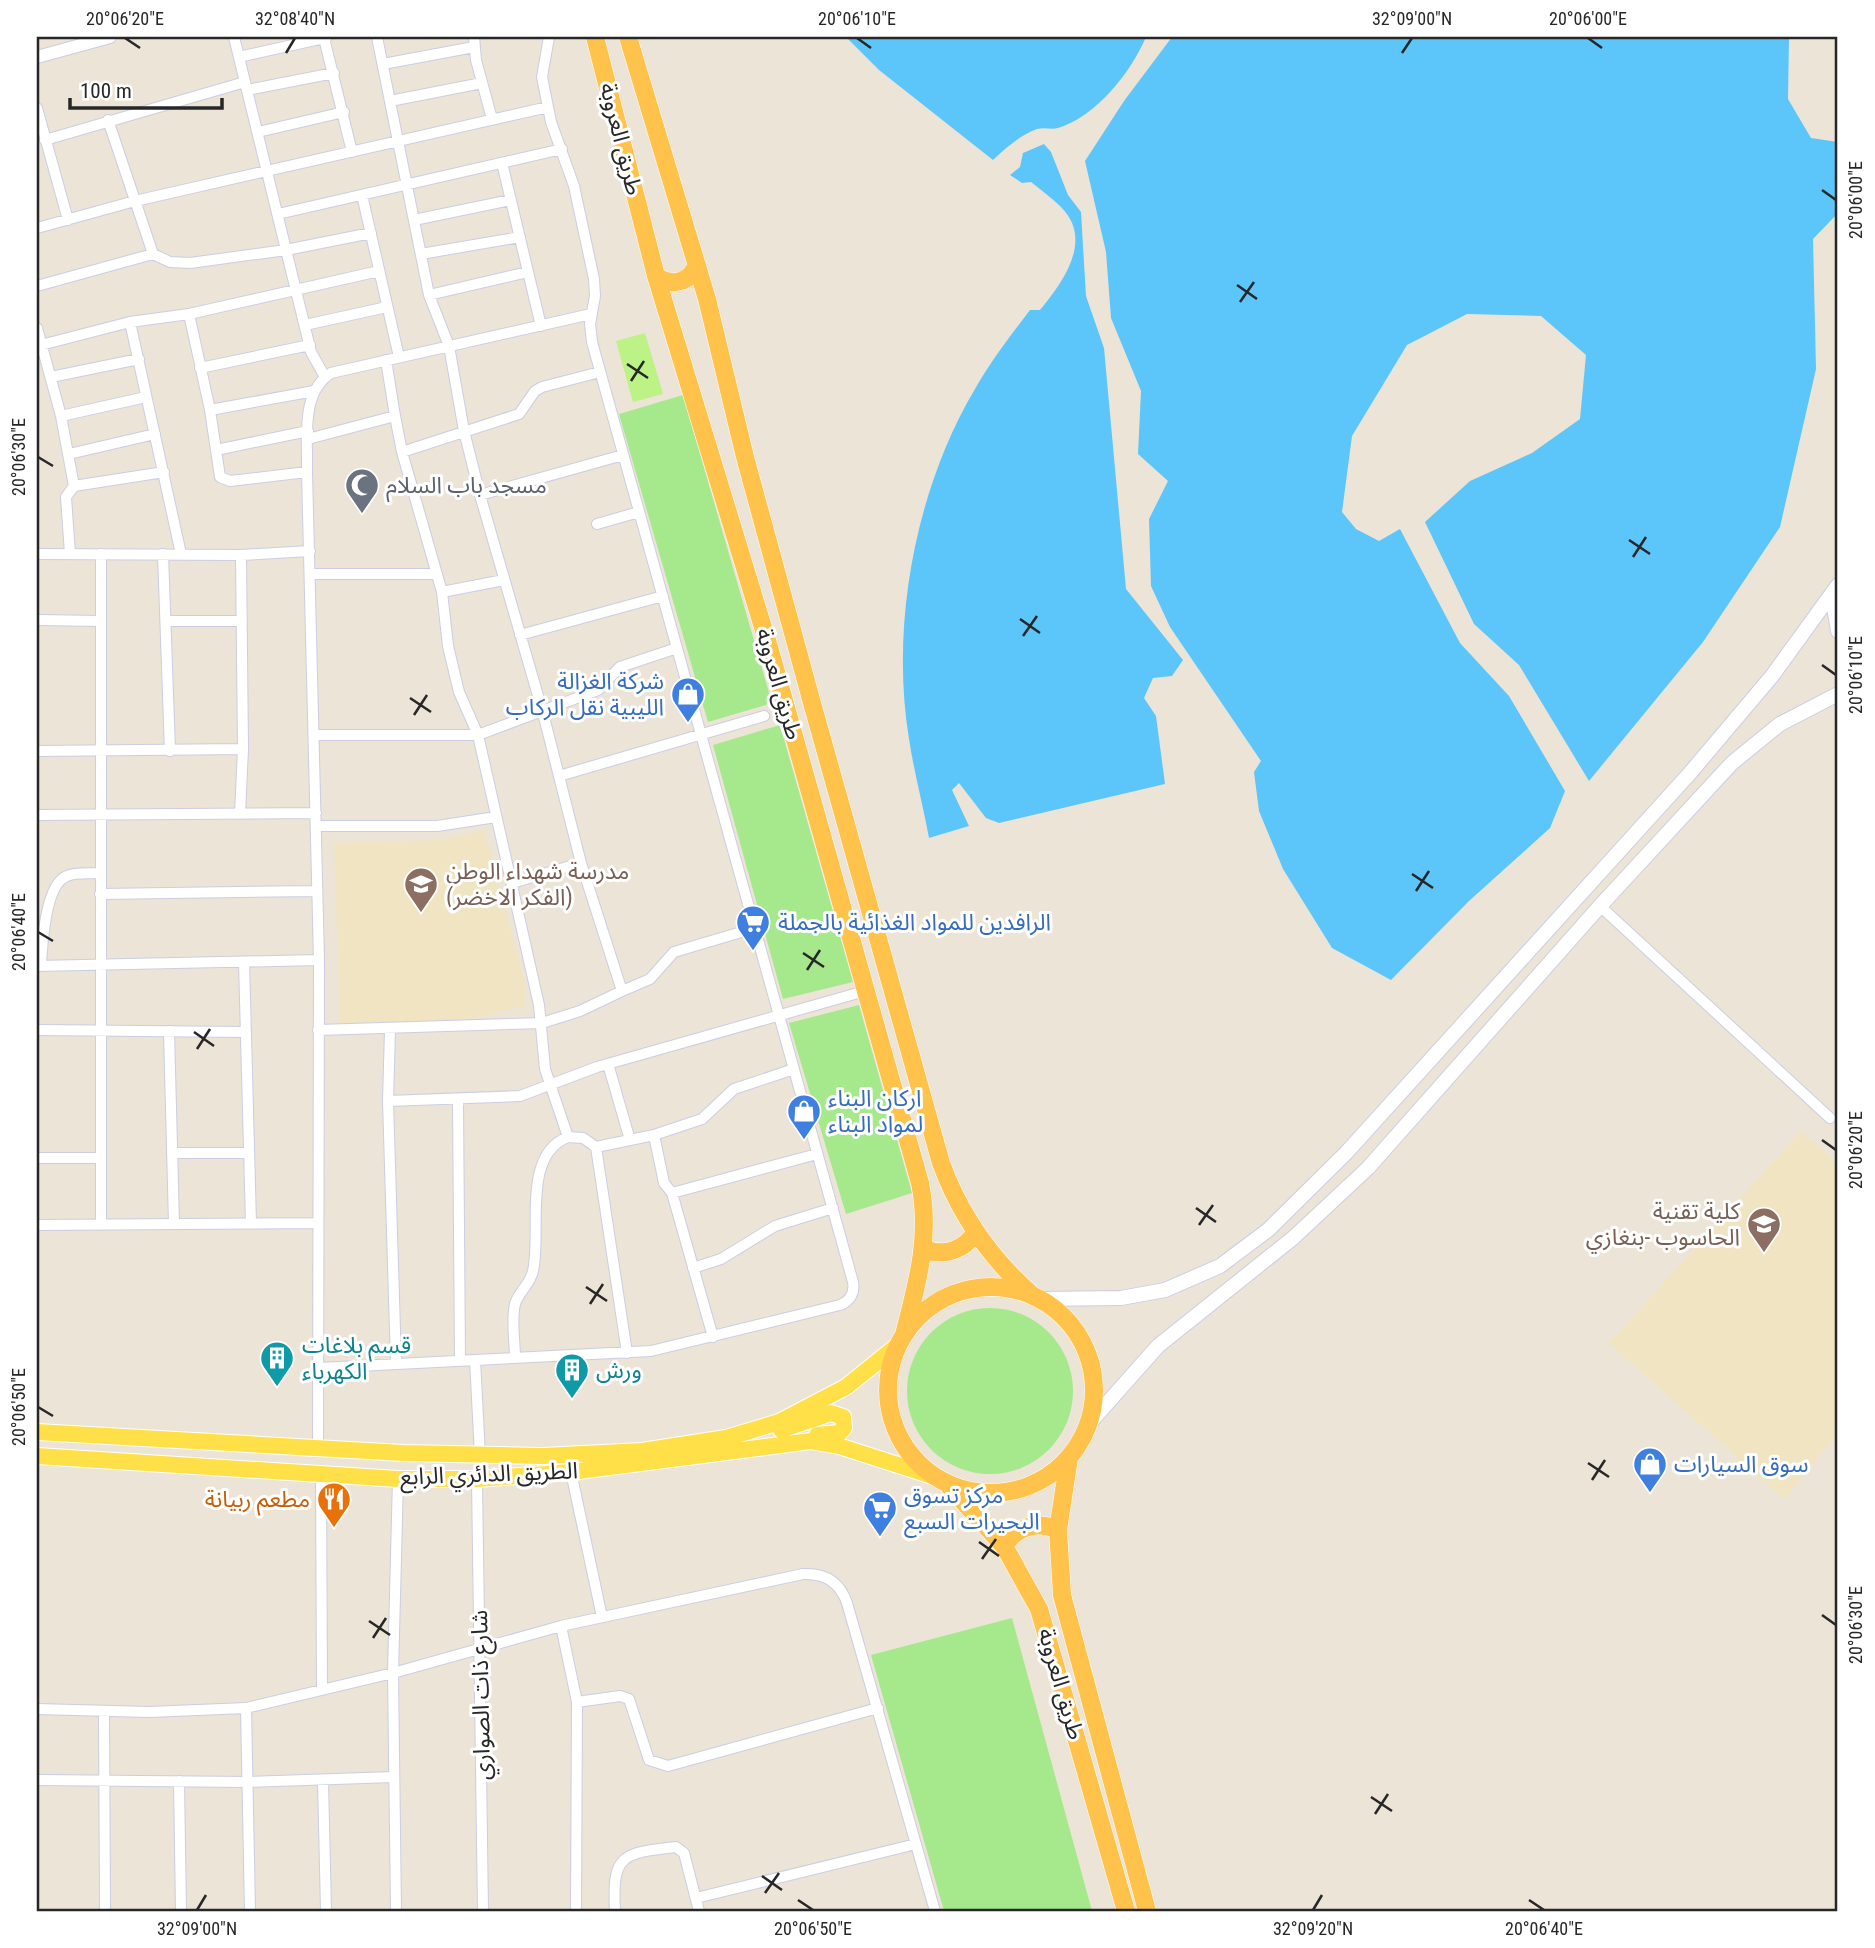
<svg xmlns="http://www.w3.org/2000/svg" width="1875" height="1948" font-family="'Roboto Condensed','Noto Sans Arabic',sans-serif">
  <rect width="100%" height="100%" fill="#ece4d6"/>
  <path fill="#f0e4c3" d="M484,830L525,985V1006L459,1021L340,1025L334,843L440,840Z
    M1801,1131L1838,1164V1432L1785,1500L1609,1343Z"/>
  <path fill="#a5e98c" d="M683,395L772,703L708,722L619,414Z
    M780,725L853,982L783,999L713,745Z
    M859,1005L912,1193L846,1214L789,1023Z
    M907 1391a83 83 0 1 1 166 0a83 83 0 1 1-166 0Z
    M1012,1618L1092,1911H944L871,1655Z"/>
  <path fill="#bdf286" d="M645,333L663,394L633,402L616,341Z"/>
  <path fill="#5cc6fb" d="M846,37H1146C1131,72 1096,117 1058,128C1052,130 1044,127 1037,129C1020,135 1006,148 993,160L879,70Z
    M1172,37H1789L1788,99L1811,138L1838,142V213L1813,239L1816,369L1780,527L1703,642L1589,781L1519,665L1474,624L1425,522L1470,481L1532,453L1580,419L1586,355L1541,316L1467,314L1407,345L1352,436L1342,512L1356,529L1379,541L1400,529L1460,643L1509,696L1565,791L1550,828L1469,901L1391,980L1332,948L1283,869L1259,811L1254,772L1261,761L1170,627L1151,586L1149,519L1168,481L1138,454L1141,391L1111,318L1106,252L1085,161L1124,101Z
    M1044,144L1051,152L1068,195L1081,212L1086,296L1104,348L1126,589L1183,660L1172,676L1153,678L1144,698L1156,716L1165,784L999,823L986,818L959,783L952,790L969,826L929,838C923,805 914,772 909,739C890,624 916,488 975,389C991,361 1011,335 1030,310H1040C1063,282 1094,240 1061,207C1052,198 1041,190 1031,182L1022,183L1010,175L1020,167L1023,153Z"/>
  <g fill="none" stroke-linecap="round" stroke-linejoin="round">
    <g stroke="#cbcee2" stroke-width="12">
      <path id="minor" d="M234,37L311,352L325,377
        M327,37L324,38L352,152
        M474,37L476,60L492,119
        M239,57L324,38
        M383,64L474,47
        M247,90L334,73
        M390,101L482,83
        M37,108L68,220
        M108,120L153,254
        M258,132L344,112
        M45,140L245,82
        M502,163L541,326
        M362,195L399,357
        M278,214L562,149
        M414,220L511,200
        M37,228L135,201L548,107
        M421,254L520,237
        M37,286L153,254L170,262L190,263L286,250L371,233
        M429,295L528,272
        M189,314L210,410L220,477L230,481L307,472
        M130,322L181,554
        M305,325L387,307
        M37,328L61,416L74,486L66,497L70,554
        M37,346L130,322L189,314L379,271
        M386,360L395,416
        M200,368L310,345
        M600,372L542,387L535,391L519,414L402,452L442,592L448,646L459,692L478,735L539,1005L545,1069L568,1137L583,1138L596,1147L654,1135L702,1119L734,1089L794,1069
        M51,377L139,359
        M210,410L314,391
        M61,416L146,397
        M308,439L395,416L402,452
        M216,450L308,431
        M69,454L155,434
        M74,486L164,472
        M480,495L623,455
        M597,524L639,512
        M37,554L241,555L310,551
        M101,554V1225
        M163,554L170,751
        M241,555L243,749
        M311,574H437
        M442,592L504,580
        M37,620L101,621
        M166,621H242
        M520,635L663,596
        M315,735H478L598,690L620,667L677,648
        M37,751L243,749L240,814
        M559,776L764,716
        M37,815L316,813
        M316,826H437L496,817
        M512,883L581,863
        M100,894L316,891
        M1600,906L1830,1118
        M244,962L251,1223
        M37,966L319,960
        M41,966C42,946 45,884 67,876C76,872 90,874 100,873
        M622,991L650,979L674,952L755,928
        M37,1030L246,1032
        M318,1030L542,1023L580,1011L622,991L581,863L543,713L480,495L464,431L449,346L429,295L377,37
        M390,1030L388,1101L396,1363
        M169,1031L174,1224
        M608,1064L630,1140
        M458,1100L460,1361
        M388,1101L520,1096L597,1067L865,991
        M654,1135L664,1183L672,1193L817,1154
        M596,1147L627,1353
        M172,1153H249
        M37,1158H101
        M672,1193L713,1337
        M37,1225L318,1223
        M693,1268L721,1259L775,1226L833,1208
        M515,1358C515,1341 511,1320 515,1304C519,1291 530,1285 533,1271C542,1231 521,1155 568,1137
        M475,1360L480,1455
        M319,1368L651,1351L840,1305C850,1301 855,1293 853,1282L592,342L590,324L595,296L594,279L574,186L551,122L542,77L549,37
        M318,1450L319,960L307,472C308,439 300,393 331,373L591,314
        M571,1472L602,1617
        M321,1475L322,1690
        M477,1479L483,1911
        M561,1626L577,1702L576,1911
        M577,1702L620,1696L629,1699L649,1760L668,1766L878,1708
        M246,1708L250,1911
        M37,1709L149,1712L246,1708L393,1673L561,1626L803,1574C825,1573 840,1582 847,1603L935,1911
        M104,1712L105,1911
        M37,1780L246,1782L394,1777
        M179,1781L181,1911
        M323,1781L326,1911
        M696,1898L916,1844
        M396,1911L393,1673L398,1479
        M615,1911C612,1855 621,1853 676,1847L684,1853L699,1911"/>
    </g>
    <g stroke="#cbcee2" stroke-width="14">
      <path id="tertiary" d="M37,57L110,37"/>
    </g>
    <g stroke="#cbcee2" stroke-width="16">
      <path id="secondary" d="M1836,595L1834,607L1838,631
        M1039,1299L1121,1298L1165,1290L1220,1266L1268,1230L1346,1153L1690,773L1772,676L1838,585
        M1087,1426L1158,1346L1293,1238L1368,1168L1600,906L1732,763L1780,724L1838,694"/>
    </g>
    <g stroke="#fff" stroke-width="18">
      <path id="primary" d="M781,1430L831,1413L843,1417L844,1428L839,1433L817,1435
        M37,1432L403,1453L543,1456L642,1451L726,1438L779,1422L846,1387L898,1345
        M37,1456L398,1479H477L571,1472L811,1441L839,1446L935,1477"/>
    </g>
    <g stroke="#fff" stroke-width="19">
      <path id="trunk" d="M595,37L656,276L769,647L920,1183C931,1237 917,1283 904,1335
        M628,37L707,299L745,457L812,703L941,1163C960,1215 991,1259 1032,1295
        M656,276C672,287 689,283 697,265
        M924,1249C945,1257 964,1250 976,1232
        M888 1390a103 103 0 1 1 206 0a103 103 0 1 1-206 0Z
        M1069,1458L1058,1530L1062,1595L1147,1911
        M949,1486L1004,1546L1039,1609L1126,1911
        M1004,1546C1016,1527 1037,1520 1058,1530"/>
    </g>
    <use href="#minor" stroke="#fff" stroke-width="10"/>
    <use href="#tertiary" stroke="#fff" stroke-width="12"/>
    <use href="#secondary" stroke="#fff" stroke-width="14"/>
    <use href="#primary" stroke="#ffe048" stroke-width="16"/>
    <use href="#trunk" stroke="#ffc34b" stroke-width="18"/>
  </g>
  <path fill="none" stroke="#272727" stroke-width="2.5" d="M125,38L140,48M857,38L871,48M1588,38L1602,48M286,53L295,38M1402,53L1412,38M1822,190L1836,200M1237,285L1257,299M1240,302L1254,282M627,364L648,378M631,381L644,361M38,457L53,466M1629,540L1650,554M1633,557L1646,537M1020,619L1040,633M1023,636L1037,616M1822,665L1836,675M410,698L431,712M414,715L427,695M1412,874L1433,888M1416,891L1429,871M38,932L53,941M803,953L824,967M807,970L820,950M194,1032L214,1046M197,1049L210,1029M1822,1140L1836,1150M1196,1208L1216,1222M1199,1225L1213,1205M586,1287L607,1301M590,1304L603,1284M38,1407L53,1416M1588,1463L1609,1477M1592,1480L1605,1460M979,1542L999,1556M982,1559L996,1539M1822,1615L1836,1625M369,1621L390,1635M373,1638L386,1618M1371,1797L1392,1811M1375,1814L1388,1794M762,1876L782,1890M765,1893L779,1873M798,1900L813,1910M1529,1900L1544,1910M197,1910L206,1895M1313,1910L1322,1895"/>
  <defs>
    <g id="mosque-pin" transform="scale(1.75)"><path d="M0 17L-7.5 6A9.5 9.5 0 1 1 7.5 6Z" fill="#6b7280" stroke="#fff"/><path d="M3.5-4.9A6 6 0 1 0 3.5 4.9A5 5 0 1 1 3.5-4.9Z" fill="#fff"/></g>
    <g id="shop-pin" transform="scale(1.75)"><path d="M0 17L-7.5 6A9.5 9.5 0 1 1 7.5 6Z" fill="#3f7fe0" stroke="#fff"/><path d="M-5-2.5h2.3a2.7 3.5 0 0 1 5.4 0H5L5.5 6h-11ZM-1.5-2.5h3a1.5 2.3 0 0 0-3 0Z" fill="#fff"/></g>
    <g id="school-pin" transform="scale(1.75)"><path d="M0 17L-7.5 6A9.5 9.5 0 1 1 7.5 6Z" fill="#8d6e63" stroke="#fff"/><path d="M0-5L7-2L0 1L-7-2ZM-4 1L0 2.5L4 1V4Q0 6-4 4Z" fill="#fff"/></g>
    <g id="supermarket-pin" transform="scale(1.75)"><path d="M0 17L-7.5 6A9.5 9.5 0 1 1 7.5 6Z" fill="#3f7fe0" stroke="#fff"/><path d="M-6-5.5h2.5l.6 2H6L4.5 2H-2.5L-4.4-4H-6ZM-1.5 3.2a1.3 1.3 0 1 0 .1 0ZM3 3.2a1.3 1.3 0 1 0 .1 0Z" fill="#fff"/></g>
    <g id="university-pin" transform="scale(1.75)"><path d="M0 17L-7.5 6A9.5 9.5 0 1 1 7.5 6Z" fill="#8d6e63" stroke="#fff"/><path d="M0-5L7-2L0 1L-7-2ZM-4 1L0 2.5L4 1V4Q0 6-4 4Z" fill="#fff"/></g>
    <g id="building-pin" transform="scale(1.75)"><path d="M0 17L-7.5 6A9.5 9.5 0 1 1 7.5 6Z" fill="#0f9aa8" stroke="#fff"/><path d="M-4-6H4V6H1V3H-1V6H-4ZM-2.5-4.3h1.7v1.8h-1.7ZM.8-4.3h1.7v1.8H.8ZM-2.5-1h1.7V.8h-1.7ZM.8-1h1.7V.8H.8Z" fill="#fff"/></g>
    <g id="restaurant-pin" transform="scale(1.75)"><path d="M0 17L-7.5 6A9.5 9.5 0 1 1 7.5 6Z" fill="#e8710a" stroke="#fff"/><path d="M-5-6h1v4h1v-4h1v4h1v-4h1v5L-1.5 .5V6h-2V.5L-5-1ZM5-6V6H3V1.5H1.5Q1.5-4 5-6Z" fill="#fff"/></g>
  </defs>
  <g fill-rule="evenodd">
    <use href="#mosque-pin" x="362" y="485"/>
    <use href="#shop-pin" x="688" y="694"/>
    <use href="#school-pin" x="421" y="884"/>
    <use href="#supermarket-pin" x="753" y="922"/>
    <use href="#shop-pin" x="804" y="1111"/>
    <use href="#university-pin" x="1764" y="1224"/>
    <use href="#building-pin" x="277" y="1358"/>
    <use href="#building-pin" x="572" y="1370"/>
    <use href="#shop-pin" x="1650" y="1464"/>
    <use href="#restaurant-pin" x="334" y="1499"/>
    <use href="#supermarket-pin" x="880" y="1508"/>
  </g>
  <g text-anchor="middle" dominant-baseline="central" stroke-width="6" stroke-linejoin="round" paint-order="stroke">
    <g font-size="23" fill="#272727" stroke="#fff">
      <text transform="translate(621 139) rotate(76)">طريق العروبة</text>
      <text transform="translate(779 684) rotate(74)">طريق العروبة</text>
      <text transform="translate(489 1474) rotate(-2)">الطريق الدائري الرابع</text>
      <text transform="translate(1061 1684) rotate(74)">طريق العروبة</text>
      <text transform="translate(481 1695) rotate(-91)">شارع ذات الصواري</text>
    </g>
    <g font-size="23" fill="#5b616d" stroke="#fff" text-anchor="start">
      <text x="386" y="485">مسجد باب السلام</text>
    </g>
    <g font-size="23" fill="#366cbe" stroke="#fff" text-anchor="start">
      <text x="664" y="681" text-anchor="end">شركة الغزالة<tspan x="664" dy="26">الليبية نقل الركاب</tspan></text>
      <text x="778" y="922">الرافدين للمواد الغذائية بالجملة</text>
      <text x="828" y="1098">اركان البناء<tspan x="828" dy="26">لمواد البناء</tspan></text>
      <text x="1674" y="1464">سوق السيارات</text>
      <text x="904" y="1495">مركز تسوق<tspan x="904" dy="26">البحيرات السبع</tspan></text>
    </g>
    <g font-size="23" fill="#785e54" stroke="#fff" text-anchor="start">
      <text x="446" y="871">مدرسة شهداء الوطن<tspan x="446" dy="26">(الفكر الاخضر)</tspan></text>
      <text x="1740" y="1211" text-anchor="end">كلية تقنية<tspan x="1740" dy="26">الحاسوب -بنغازي</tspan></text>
    </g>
    <g font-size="23" fill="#0d838f" stroke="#fff" text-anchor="start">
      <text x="302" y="1345">قسم بلاغات<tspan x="302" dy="26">الكهرباء</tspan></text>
      <text x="596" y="1370">ورش</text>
    </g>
    <g font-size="23" fill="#c56008" stroke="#fff" text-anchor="end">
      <text x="310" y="1499">مطعم ربيانة</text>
    </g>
  </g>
  <rect width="1875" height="1948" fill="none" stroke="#ffffff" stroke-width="77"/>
  <path d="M70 98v10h152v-10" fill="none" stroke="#272727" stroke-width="3.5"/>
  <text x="80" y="98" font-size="21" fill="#272727" stroke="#ffffff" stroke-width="5" paint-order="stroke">100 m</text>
  <rect x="38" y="38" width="1798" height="1872" fill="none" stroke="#272727" stroke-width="2.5"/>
  <g font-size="18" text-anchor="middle" fill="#272727">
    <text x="125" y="25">20°06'20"E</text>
    <text x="295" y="25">32°08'40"N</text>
    <text x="857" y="25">20°06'10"E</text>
    <text x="1412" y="25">32°09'00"N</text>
    <text x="1588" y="25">20°06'00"E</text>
    <text transform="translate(1856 200) rotate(-90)" y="6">20°06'00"E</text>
    <text transform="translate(19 457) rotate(-90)" y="6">20°06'30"E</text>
    <text transform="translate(1856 675) rotate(-90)" y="6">20°06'10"E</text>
    <text transform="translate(19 932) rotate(-90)" y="6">20°06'40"E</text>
    <text transform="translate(1856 1150) rotate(-90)" y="6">20°06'20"E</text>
    <text transform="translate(19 1407) rotate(-90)" y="6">20°06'50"E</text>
    <text transform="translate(1856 1625) rotate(-90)" y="6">20°06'30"E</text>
    <text x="197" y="1935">32°09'00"N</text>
    <text x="813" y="1935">20°06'50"E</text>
    <text x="1313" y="1935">32°09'20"N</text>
    <text x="1544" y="1935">20°06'40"E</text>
  </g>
</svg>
